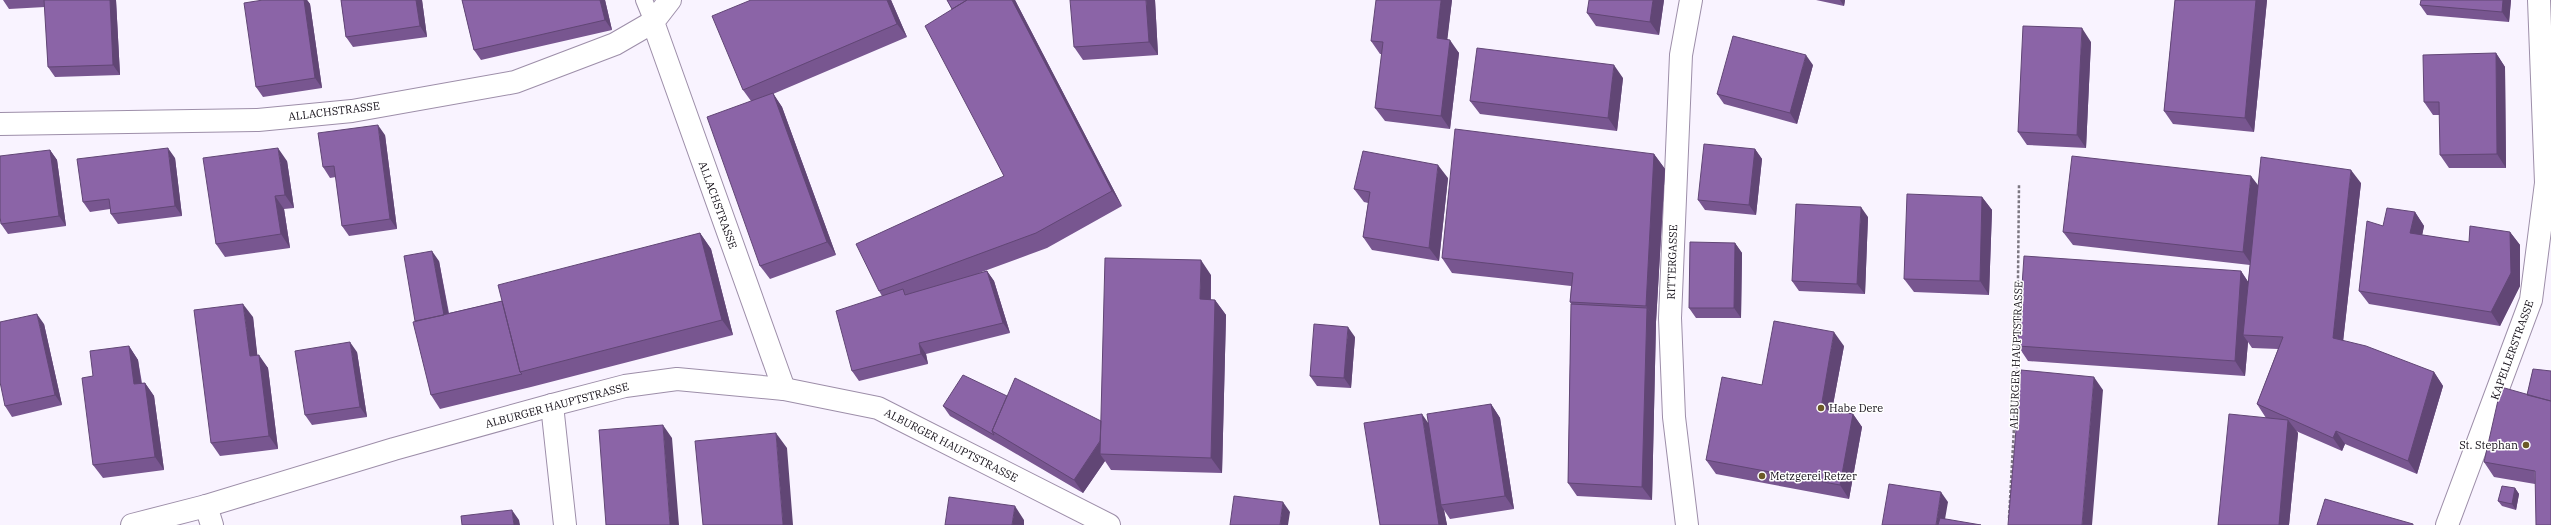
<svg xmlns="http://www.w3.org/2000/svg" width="2551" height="525" font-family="'IBM Plex Serif',serif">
  <rect width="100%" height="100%" fill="#f9f3ff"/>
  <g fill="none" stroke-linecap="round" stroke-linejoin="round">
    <g stroke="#9d8ea9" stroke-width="18">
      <path id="service" d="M644,0L653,22"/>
    </g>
    <g stroke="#9d8ea9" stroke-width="24">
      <path id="minor" d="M653,22L784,389
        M0,124L258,120L352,111L515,82L615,44L653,22L670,0
        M552,405L565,525
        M206,506L212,525
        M1687,525L1674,417L1670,318L1681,55L1691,0
        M2447,525L2531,300L2546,183L2539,0"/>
    </g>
    <g stroke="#9d8ea9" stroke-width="24">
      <path id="tertiary" d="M132,525L206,506L394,449L552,405L625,386L677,379L784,389L878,408L1109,525"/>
    </g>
    <path stroke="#7b7680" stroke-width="2.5" stroke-dasharray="3 2" stroke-linecap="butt" d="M2009,518L2017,373L2019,184"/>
    <use href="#service" stroke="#fff" stroke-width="16"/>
    <use href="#minor" stroke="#fff" stroke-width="22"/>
    <use href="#tertiary" stroke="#fff" stroke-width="22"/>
  </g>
  <path fill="#785690" d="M3,0H116L120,75L55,77L48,67L45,7L9,9Z
    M263,0H307L310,4L322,88L263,97L256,87Z
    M341,0H422L427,37L353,47L346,37Z
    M462,0H605L612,30L481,60L474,50Z
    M751,0H891L907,37L773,94L782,107L836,255L770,279L760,266L751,101L743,90Z
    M947,0H1015L1122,206L1047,248L979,273L987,271L994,281L1010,333L926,354L928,364L859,381L852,371L882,296L879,291L1004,176L952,9Z
    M1155,0L1158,55L1083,60L1074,47Z
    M1452,0L1447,39L1459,53L1450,129L1385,121L1375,108L1382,54H1380L1371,41Z
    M1664,0L1659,35L1596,26L1587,13Z
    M1816,0H1845L1844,6Z
    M2175,0H2267L2254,132L2173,124L2164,111Z
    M2511,0L2509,22L2427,15L2420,5Z
    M2091,42L2086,148L2027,145L2018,132Z
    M2496,53L2505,67L2506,168H2449L2440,155V115H2433L2424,102Z
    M1813,65L1797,124L1724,104L1717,94Z
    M1623,78L1617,131L1480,114L1470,101Z
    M385,135L397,229L349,236L342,226L336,177L330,178L323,167Z
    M1755,149L1762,159L1756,215L1705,210L1698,200Z
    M50,150L57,160L66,226L8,234L1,224Z
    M1654,154L1665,169L1656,322L1652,500L1577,496L1568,483L1571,304L1570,302L1571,286L1452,273L1442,258Z
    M175,158L182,216L118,224L111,214L110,209L90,212L83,202Z
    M287,161L294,208L284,209L290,248L225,257L216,244Z
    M1448,178L1439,261L1372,250L1363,237L1368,203L1364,202L1354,189Z
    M2361,183L2343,341L2434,372L2443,386L2417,474L2345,444L2342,451L2296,431L2298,433L2289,525H2218L2267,418H2266L2257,404L2278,349L2252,348L2248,342L2245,376L2028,361L2018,346L2241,271L2248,282L2250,265L2073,245L2063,232L2258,186Z
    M1982,197L1992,210L1989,295L1914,292L1904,279Z
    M2415,212L2424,226L2422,235L2469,242L2510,232L2520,245V286L2500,326L2369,304L2359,291L2383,226Z
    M1868,217L1865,294L1799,291L1792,281Z
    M700,233L711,249L733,335L531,387L440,409L431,395L415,321L439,261L449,313L502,301Z
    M1735,243L1742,253L1741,318H1696L1689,308Z
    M1211,275V300H1215L1226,315L1222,473L1111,470L1105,461L1083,493L1001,445L950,416L943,406L1101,421Z
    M253,317L257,355L268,368L278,449L220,456L211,443Z
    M44,324L62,405L12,417L5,406Z
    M1355,337L1351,388L1317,386L1310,376Z
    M129,346L138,360L142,383H145L154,396L164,470L103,478L93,465V376Z
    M1844,346L1832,410L1853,414L1862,427L1849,499L1716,474L1706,460L1762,385Z
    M357,352L367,417L312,425L305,415Z
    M2533,369L2535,484L2494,477L2484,462L2527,395Z
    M1491,404L1500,418L1514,509L1450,519L1444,510L1447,525H1380L1428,424Z
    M2515,488L2519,494L2516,510L2502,506L2498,501Z"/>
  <path fill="#614675" d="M110,0H116L120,75L113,65Z
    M304,0H307L310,4L322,88L315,78Z
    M416,0H422L427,37L420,26Z
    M600,0H605L612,30L605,20Z
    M887,0H891L907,37L897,24Z
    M1012,0H1015L1122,206L1112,191Z
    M1146,0H1155L1158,55L1149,42Z
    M1441,0H1452L1446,51L1437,38Z
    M1653,0H1664L1659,35L1650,22Z
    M1840,0H1845L1844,6Z
    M2256,0H2267L2254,132L2245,118Z
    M2503,0H2511L2509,22L2502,12Z
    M2082,28L2091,42L2086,148L2077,135Z
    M1450,40L1459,53L1450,129L1441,116Z
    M2496,53L2505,67L2506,168L2497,154Z
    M1806,55L1813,65L1797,124L1790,113Z
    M1614,65L1623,78L1617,131L1608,118Z
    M773,93L782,107L836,255L827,242Z
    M378,125L385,135L397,229L390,219Z
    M168,148L175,158L182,216L175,206Z
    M278,148L287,161L294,208L285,195Z
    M1755,149L1762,159L1756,215L1749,205Z
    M50,150L57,160L66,226L59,216Z
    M1654,154L1665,169L1656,322L1646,306Z
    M1438,165L1448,178L1439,261L1429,248Z
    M2351,170L2361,183L2342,351L2333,338Z
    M2251,176L2261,189L2252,265L2243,252Z
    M275,196L284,209L290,248L281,234Z
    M1982,197L1992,210L1989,295L1980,281Z
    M1861,207L1868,217L1865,294L1857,284Z
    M2415,212L2424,226L2420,246L2410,233Z
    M2510,232L2520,245V286L2500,326L2491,312Z
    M700,233L711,249L733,335L722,320Z
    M1735,243L1742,253L1741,318L1734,308Z
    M432,251L439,261L451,328L444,318Z
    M1201,260L1211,275L1210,314L1200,299Z
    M987,271L994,281L1010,333L1003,323Z
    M2241,271L2251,286L2243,335L2248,342L2245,376L2235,361Z
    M1215,300L1226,315L1222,473L1211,458Z
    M243,304L253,317L259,369L250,356Z
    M1647,308L1656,322L1652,500L1642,487Z
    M37,314L44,324L62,405L55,395Z
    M1348,327L1355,337L1351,388L1344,378Z
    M1834,332L1844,346L1830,421L1821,408Z
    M350,342L357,352L367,417L360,407Z
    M919,343L926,354L928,364L921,354Z
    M129,346L138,360L143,397L134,384Z
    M259,355L268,368L278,449L269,436Z
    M2434,372L2443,386L2417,474L2408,461Z
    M2094,377L2103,390L2092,525H2082Z
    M145,383L154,396L164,470L155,457Z
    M1491,404L1500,418L1514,509L1505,496Z
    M1422,414L1431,427L1441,505L1444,510L1447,525H1439Z
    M1853,414L1862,427L1849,499L1840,485Z
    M2288,420L2298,433L2289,525H2279Z
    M663,425L672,438L679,525H670Z
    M2336,431L2345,444L2342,451L2333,438Z
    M776,433L787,448L793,525H783Z
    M1102,439L1100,454L1105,461L1083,493L1074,480Z
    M2515,488L2519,494L2516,510L2512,504Z
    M1941,492L1948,502L1944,525H1936Z
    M1283,502L1290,512L1288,525H1280Z
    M1015,506L1024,520V525H1012Z
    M512,510L519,520L520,525H514Z"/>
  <path fill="#8b64a7" stroke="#614675" d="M44,0H110L113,65L48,67Z
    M263,0H304L315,78L256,87L244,3Z
    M341,0H416L420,26L346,37Z
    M462,0H600L605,20L474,50Z
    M751,0H887L897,24L743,90L712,16Z
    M947,0H967L952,9Z
    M967,0H1012L1112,191L1036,233L879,291L856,244L1004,176L925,26Z
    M1070,0H1146L1149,42L1074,47Z
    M1376,0H1441L1437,38L1450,40L1441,116L1375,108L1383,42L1371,41Z
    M1589,0H1653L1650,22L1587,13Z
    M2175,0H2256L2245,118L2164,111Z
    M2421,0H2503L2502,12L2420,5Z
    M2023,26L2082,28L2077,135L2018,132Z
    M1733,36L1806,55L1790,113L1717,94Z
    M1477,48L1614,65L1608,118L1470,101Z
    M2496,53L2497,154L2440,155L2439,102H2424L2423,55Z
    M773,93L827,242L760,266L707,117Z
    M378,125L390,219L342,226L334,166L323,167L318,133Z
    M1455,129L1654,154L1646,306L1570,302L1573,273L1442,258Z
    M1704,144L1755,149L1749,205L1698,200Z
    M168,148L175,206L111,214L109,199L83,202L77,159Z
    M278,148L285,195L275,196L281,234L216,244L203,158Z
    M50,150L59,216L1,224L0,216V156Z
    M1363,151L1438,165L1429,248L1363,237L1370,192L1354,189Z
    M2072,156L2251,176L2243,252L2063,232Z
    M2261,157L2351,170L2333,338L2366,346L2434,372L2408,461L2336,431L2333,438L2257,404L2283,337L2243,335Z
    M1907,194L1982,197L1980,281L1904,279Z
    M1796,204L1861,207L1857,284L1792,281Z
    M2387,208L2415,212L2410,233L2469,242L2470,226L2510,232L2511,273L2491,312L2359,291L2367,221L2383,226Z
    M700,233L722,320L520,372L498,285Z
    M1690,242L1735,243L1734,308H1689Z
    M432,251L444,315L415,321L404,256Z
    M2024,256L2241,271L2235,361L2018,346Z
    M1105,258L1201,260L1200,299L1215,300L1211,458L1100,454Z
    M987,271L1003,323L919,343L921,354L852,371L836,311L903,289L905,295Z
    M502,301L520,372L522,374L431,395L413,322Z
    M243,304L250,356L259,355L269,436L211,443L194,310Z
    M1571,304L1647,308L1642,487L1568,483Z
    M37,314L55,395L5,406L0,382V322Z
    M1774,321L1834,332L1821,408L1853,414L1840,485L1706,460L1722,377L1762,385Z
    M1314,324L1348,327L1344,378L1310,376Z
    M350,342L360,407L305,415L295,351Z
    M129,346L134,384L145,383L155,457L93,465L82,378L93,376L90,351Z
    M2533,369L2551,371V401L2527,395Z
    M2021,370L2094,377L2082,525H2008Z
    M963,375L1007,396L992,431L994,435L943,406Z
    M1015,378L1101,421L1100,441L1074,480L992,431Z
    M2501,387L2547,400L2551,401V525H2536L2535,471L2484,462Z
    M1491,404L1505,496L1441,505L1427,414Z
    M1422,414L1439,525H1380L1364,423Z
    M2229,414L2288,420L2279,525H2218Z
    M663,425L670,525H606L599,430Z
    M776,433L783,525H703L695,441Z
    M1889,484L1941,492L1936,525H1882Z
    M2502,486L2515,488L2512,504L2498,501Z
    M1234,496L1283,502L1280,525H1230Z
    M949,497L1015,506L1012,525H945Z
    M2325,499L2413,524V525H2317Z
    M512,510L514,525H462L461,516Z
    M1940,518L1981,525H1938Z"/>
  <g fill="#6b5a28" stroke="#fff" stroke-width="1.5">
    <circle cx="1821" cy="408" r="4"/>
    <circle cx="2526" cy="445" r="4"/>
    <circle cx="1762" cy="476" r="4"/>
  </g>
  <g text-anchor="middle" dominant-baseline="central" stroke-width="3" stroke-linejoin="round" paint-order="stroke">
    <g font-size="11" fill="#140f18" stroke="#fff">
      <text transform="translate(334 111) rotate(-7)">ALLACHSTRASSE</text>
      <text transform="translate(718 205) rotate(70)">ALLACHSTRASSE</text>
      <text transform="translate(1672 262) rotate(-88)">RITTERGASSE</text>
      <text transform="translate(2512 350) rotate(-70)">KAPELLERSTRASSE</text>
      <text transform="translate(2016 355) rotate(-88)">ALBURGER HAUPTSTRASSE</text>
      <text transform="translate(557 405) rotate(-15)">ALBURGER HAUPTSTRASSE</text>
      <text transform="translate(951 445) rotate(27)">ALBURGER HAUPTSTRASSE</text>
    </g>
    <g font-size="11" fill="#140f18" stroke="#fff" text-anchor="start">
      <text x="1829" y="408">Habe Dere</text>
      <text x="2518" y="445" text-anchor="end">St. Stephan</text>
      <text x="1770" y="476">Metzgerei Retzer</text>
    </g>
  </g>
</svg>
